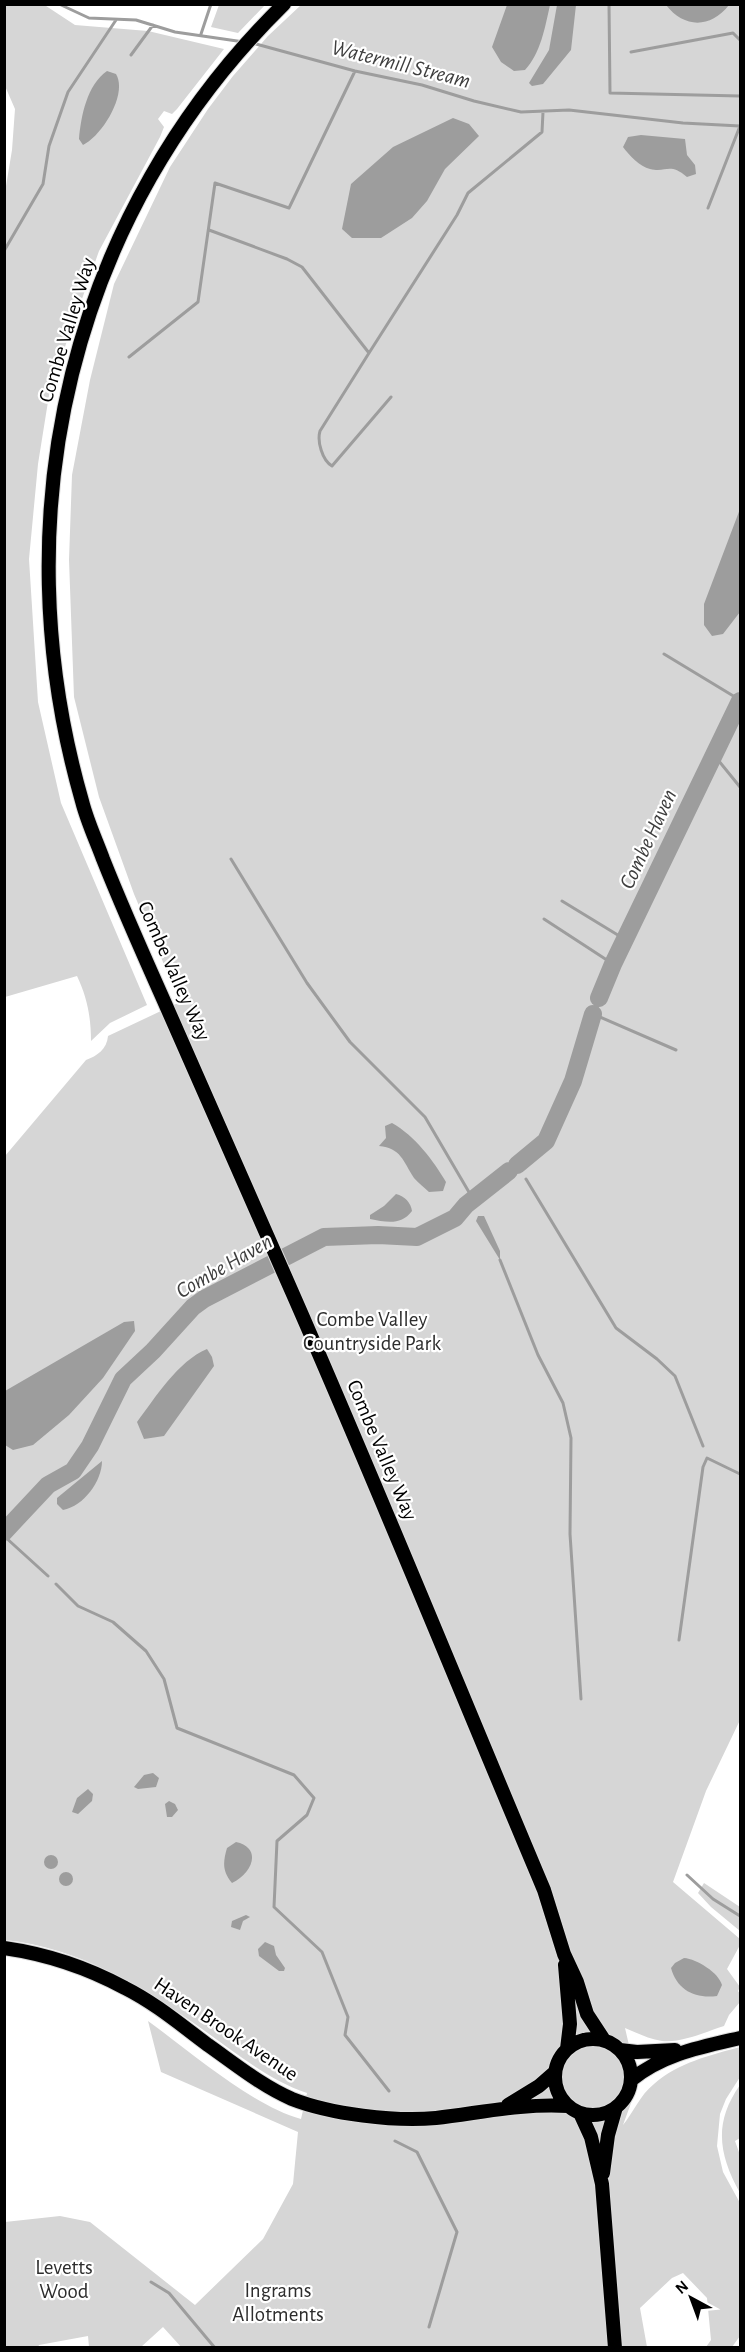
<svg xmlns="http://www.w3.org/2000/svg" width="745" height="2352" font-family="'Alegreya Sans',sans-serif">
  <rect width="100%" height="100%" fill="#fff"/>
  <path fill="#d6d6d6" d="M43,4L75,25L148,31L224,49L177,109L172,114L164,111L158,119L164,127L160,137L99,251L50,389L38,464L29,559L38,702L61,803L147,1005L110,1023L91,1041C91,1017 87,997 77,976L5,997L4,198L12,150L15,109L5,86L4,5Z
    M219,5V4L265,5L238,33L211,27Z
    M301,5H740V1720L706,1791L673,1882L740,1939V1945L727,1969L740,1987L738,1991L740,1994V2002L729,2015L724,2026C705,2032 682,2043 662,2041C649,2039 637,2033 625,2028L638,2084L623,2125C633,2113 640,2095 654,2084C677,2063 711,2055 740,2047V2077L726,2099L720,2114L717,2146L723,2172L740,2203V2336L732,2347H706L711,2340L707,2298L683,2273L672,2278L640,2308L647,2347L182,2348L163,2327L141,2347H89L88,2336L39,2345L38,2347H5V2222L60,2216L90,2222L195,2305L263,2239L293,2184L298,2132L161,2072L148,2021C191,2052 251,2105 301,2119L307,2093C268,2080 236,2053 202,2029C142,1986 80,1948 5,1940V1156L86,1060C97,1056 107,1049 108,1036L180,1002L134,894L99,797L74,697L69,560L72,475L90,380L114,284L170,167L208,109L233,76L268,36Z
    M704,1883L740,1907V1931L711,1907L698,1893Z
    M740,2085V2138L735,2141L740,2155V2193C719,2155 713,2123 740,2085Z"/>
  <path fill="#9d9d9d" d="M507,5H550C545,27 541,53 525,70L514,71L501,62L492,47Z
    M557,5H576L571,50L543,84L532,86L529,83L549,50Z
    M666,5H729C710,29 684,28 666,5Z
    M107,71L116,74C128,94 102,136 83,145L79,139C81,116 87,85 107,71Z
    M453,118L469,124L479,136L445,169L427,201L412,218L381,238H352L342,229L351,184L393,147Z
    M641,135L685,139L687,155L695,165L696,174L687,177C669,162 667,173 650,169C640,167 629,155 623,147L628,137Z
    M740,509V612L723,634L712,636L704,625V604Z
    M392,1123C415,1136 433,1160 446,1182L443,1191L429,1192C424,1187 418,1183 414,1178C403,1161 401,1148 379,1146L386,1138L385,1126Z
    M396,1194C405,1196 411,1203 412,1211C401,1226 386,1222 370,1219V1215L384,1206Z
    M478,1216H484L500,1251V1260L476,1221Z
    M134,1321L135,1331L103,1378L69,1415L33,1445L13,1450L5,1445V1391L124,1322Z
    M207,1349L212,1357L214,1366L164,1436L144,1439L137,1422C155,1398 178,1361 207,1349Z
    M102,1461C102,1481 84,1506 63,1510L57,1504V1498Z
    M153,1773L159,1778L156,1787L138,1789L134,1787L144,1775Z
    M88,1789L93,1794L92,1801L78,1814L72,1812L77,1798Z
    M169,1801L175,1804L178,1810L172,1817H167L165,1804Z
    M236,1842C263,1848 252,1874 232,1883C222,1871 223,1862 227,1848Z
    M44 1862a7 7 0 1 1 14 0a7 7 0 1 1-14 0Z
    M59 1879a7 7 0 1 1 14 0a7 7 0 1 1-14 0Z
    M246,1915L250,1917L243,1921L240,1930L231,1927L232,1921Z
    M265,1942L274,1946L276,1955L285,1968L284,1971H279L259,1956L258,1949Z
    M684,1958C697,1959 719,1973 722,1985L717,1996C695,1999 677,1990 671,1968L675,1963Z"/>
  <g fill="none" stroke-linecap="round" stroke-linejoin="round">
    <path stroke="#9d9d9d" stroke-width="3" d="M59,4L89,18L136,20L175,32L244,42
      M609,4L610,93L740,96
      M201,34L211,4
      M256,44L355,71L422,85L474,101L521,112L569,110L683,123L740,126
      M631,52L733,33L740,40
      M131,55L153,25
      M708,208L740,126
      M209,230L287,259L302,267L369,353L457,215L468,193L542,132L543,112
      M4,251L43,184L49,146L68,92L116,20
      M369,353L320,431C317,441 322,460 332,466L391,397
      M129,357L198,302L215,183L289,208L355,71
      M664,654L740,700
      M714,755L740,787
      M231,859L307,983L350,1042L425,1117L473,1199
      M562,901L626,940
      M544,919L613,964
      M593,1014L676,1050
      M526,1179L616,1328L657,1359L675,1376L703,1446
      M500,1260L538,1355L563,1403L571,1438L570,1534L581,1699
      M4,1536L48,1576
      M56,1584L78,1606L113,1622L146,1651L164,1679L177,1728L294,1775L314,1798L307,1815L277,1841L274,1907L322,1952L348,2017L345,2035L389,2091
      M679,1640L703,1467L707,1458L740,1474
      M687,1875L713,1899L740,1916
      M395,2141L417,2152L457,2232L429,2327
      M151,2282L169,2293L215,2348"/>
    <path stroke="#9d9d9d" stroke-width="18" d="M599,998L613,964L740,701
      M517,1165L546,1141L573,1081L593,1014
      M4,1532L48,1485L73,1471L90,1446L123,1379L153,1351L193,1307L204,1299L324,1237L378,1235L417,1237L455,1218L466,1205L509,1171"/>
    <g stroke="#dbdbdb" stroke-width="16">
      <path id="primary" d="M284,4C70,214 0,515 82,801C87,821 96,840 103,859C122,907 143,954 164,1001C207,1098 250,1195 292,1292C379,1490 460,1691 544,1890L564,1954L577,1982L587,2014L604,2040
        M4,1948C46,1954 88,1968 125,1988C155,2003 181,2025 208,2045C235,2064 262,2086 292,2099C330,2114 395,2122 436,2118C480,2113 523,2103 568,2106
        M565,1965L570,2024L567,2049
        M555 2077a38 38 0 1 1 76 0a38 38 0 1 1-76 0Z
        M620,2050L637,2052L675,2050
        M631,2080C663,2054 701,2047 740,2038
        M508,2105L539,2086L555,2072
        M580,2113L591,2137L602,2184L615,2348
        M603,2173L608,2135L616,2107"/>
    </g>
    <use href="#primary" stroke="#000" stroke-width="14"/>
  </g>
  <g text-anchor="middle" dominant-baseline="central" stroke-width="4.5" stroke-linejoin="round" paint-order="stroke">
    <g font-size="21" fill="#000" stroke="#fff">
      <text transform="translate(67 330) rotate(-73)">Combe Valley Way</text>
      <text transform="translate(174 971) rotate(66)">Combe Valley Way</text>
      <text transform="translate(382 1450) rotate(67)">Combe Valley Way</text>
      <text transform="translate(226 2029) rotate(34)">Haven Brook Avenue</text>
    </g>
    <g font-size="21" fill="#2d2d2d" stroke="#fff">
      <text x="372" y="1319">Combe Valley<tspan x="372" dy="24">Countryside Park</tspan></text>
      <text x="64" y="2267">Levetts<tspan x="64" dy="24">Wood</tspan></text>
      <text x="278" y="2290">Ingrams<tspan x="278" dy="24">Allotments</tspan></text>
    </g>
    <g font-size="22" font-style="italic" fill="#3e3e3e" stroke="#fff">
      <text transform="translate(401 64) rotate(14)">Watermill Stream</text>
      <text transform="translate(648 839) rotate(-65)">Combe Haven</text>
      <text transform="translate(224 1266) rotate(-30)">Combe Haven</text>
    </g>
  </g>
  <rect width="745" height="2352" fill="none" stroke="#000000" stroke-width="12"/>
  <g transform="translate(691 2298) rotate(319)" stroke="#ffffff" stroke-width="4.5" paint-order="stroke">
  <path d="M0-4.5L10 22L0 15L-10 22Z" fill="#000000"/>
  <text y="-9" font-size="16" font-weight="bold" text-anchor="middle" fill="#000000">N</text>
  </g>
</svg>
